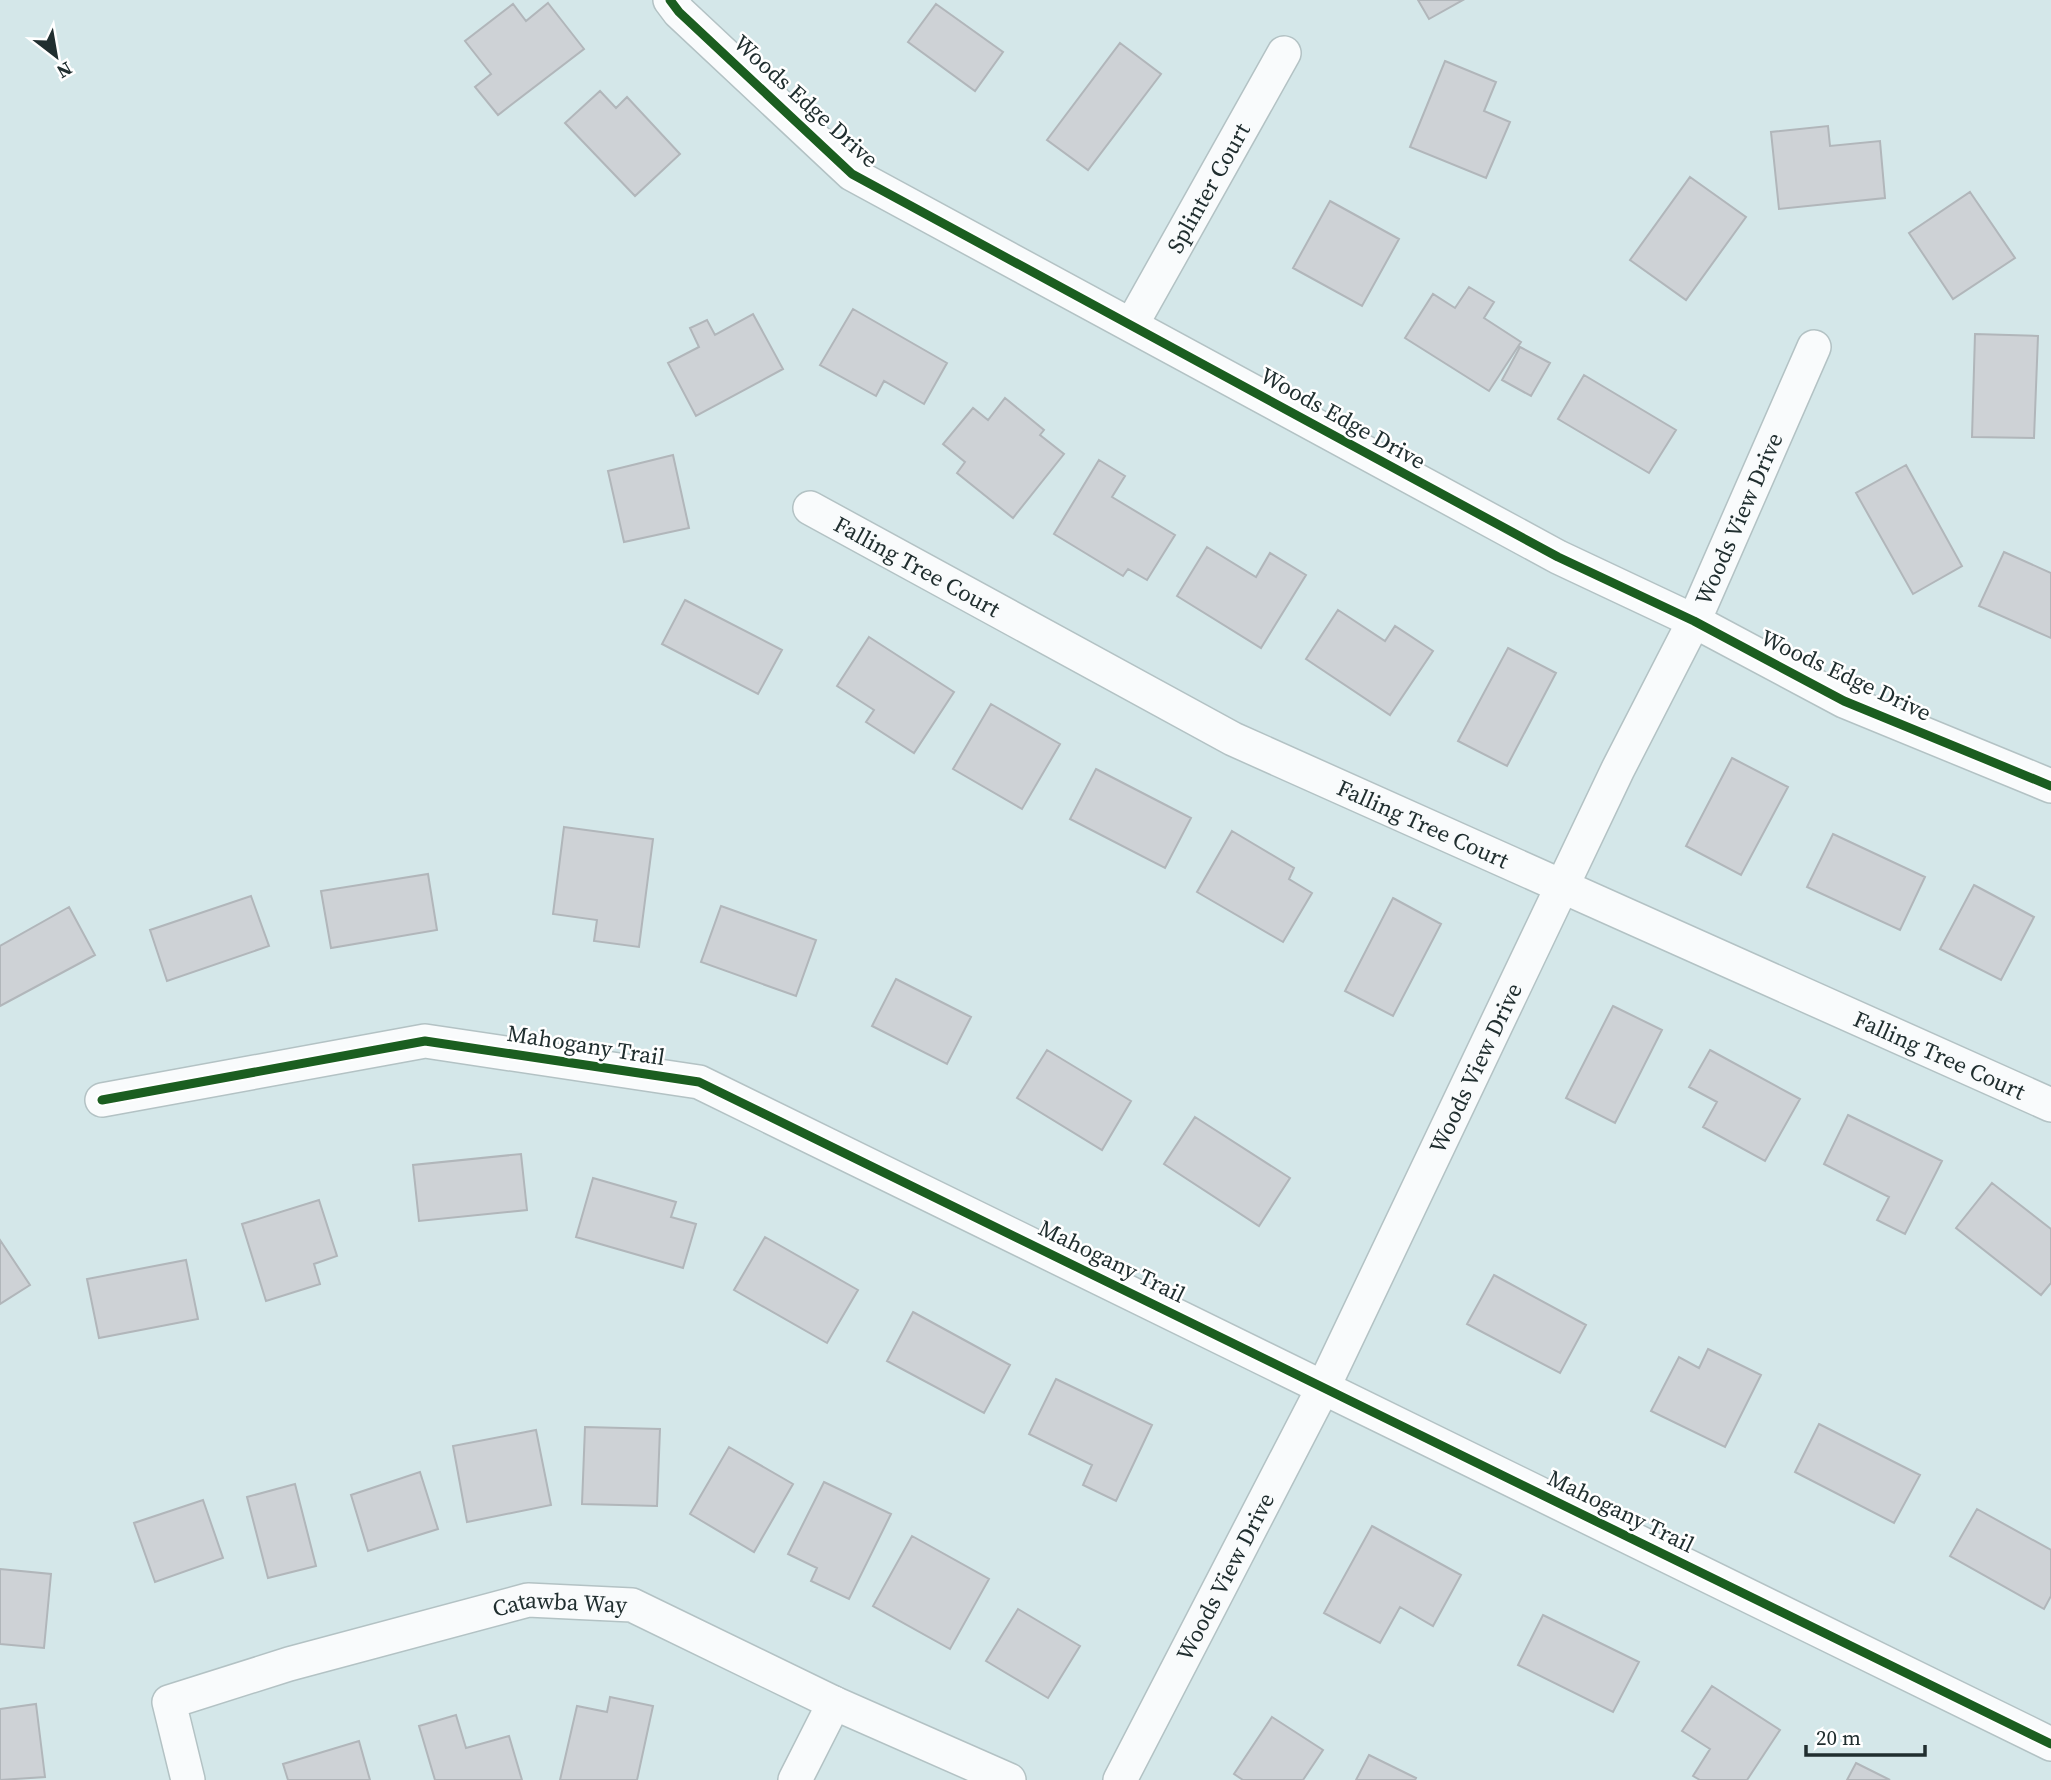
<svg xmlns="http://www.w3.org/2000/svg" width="2051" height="1780" font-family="'Source Serif 4',serif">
  <rect width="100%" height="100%" fill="#d4e7e9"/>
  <path fill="#ced2d6" stroke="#b1b6ba" stroke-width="2" d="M1418,0H1463L1429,19Z
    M548,3L584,49L498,115L475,87L491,74L465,41L513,4L526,21Z
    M936,4L1003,52L975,91L908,42Z
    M1120,43L1161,74L1088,170L1047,140Z
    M1445,61L1496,82L1484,111L1510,122L1486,178L1410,147Z
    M600,91L616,108L627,97L680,154L635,196L565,123Z
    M1828,126L1830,146L1880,141L1885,198L1779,209L1771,132Z
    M1690,177L1746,217L1686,300L1630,260Z
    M1970,192L2015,258L1953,299L1909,233Z
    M1330,201L1399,239L1362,306L1293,268Z
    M1469,287L1494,302L1484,318L1521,342L1489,391L1405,338L1433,294L1455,308Z
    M853,309L947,363L924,404L884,381L876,396L820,365Z
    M753,314L783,369L696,416L668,363L699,347L690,328L707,320L715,335Z
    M1975,334L2038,336L2034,438L1972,437Z
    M1520,347L1550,363L1531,396L1502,380Z
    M1584,375L1676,430L1649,473L1558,419Z
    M1005,398L1044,430L1040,435L1064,454L1013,518L957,473L965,462L943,444L973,408L988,420Z
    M673,455L689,528L624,542L608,471Z
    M1099,460L1125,476L1112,497L1175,535L1147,580L1128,569L1123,576L1054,534Z
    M1906,465L1962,566L1913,594L1856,493Z
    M1207,547L1256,577L1270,553L1306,575L1261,648L1177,596Z
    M2004,552L2051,573V638L1979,606Z
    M685,600L782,650L758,694L662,644Z
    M1338,610L1385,641L1395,626L1433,651L1390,715L1306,659Z
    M869,637L954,692L914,753L866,722L874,710L837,686Z
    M1508,648L1556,673L1507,766L1458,741Z
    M991,704L1060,744L1022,809L953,769Z
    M1732,758L1788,787L1741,875L1686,846Z
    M1096,769L1191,818L1165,868L1070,819Z
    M564,827L653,839L639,947L594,941L597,920L553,914Z
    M1232,831L1294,868L1289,879L1312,893L1283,942L1197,892Z
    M1833,834L1925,877L1900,930L1807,887Z
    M428,874L437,930L331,948L321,891Z
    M1974,885L2034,917L2001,980L1940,949Z
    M251,896L269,946L167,981L150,930Z
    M1393,898L1441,924L1393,1016L1345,991Z
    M721,906L816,940L796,996L701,962Z
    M69,907L95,955L0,1006V946Z
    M896,979L971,1017L947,1064L872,1026Z
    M1613,1006L1662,1030L1615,1123L1566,1098Z
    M1047,1050L1131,1101L1102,1150L1017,1098Z
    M1710,1050L1800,1099L1765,1161L1703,1127L1717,1102L1689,1087Z
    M1848,1115L1942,1161L1905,1234L1877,1220L1889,1197L1824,1164Z
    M1195,1117L1290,1178L1259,1226L1164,1164Z
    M521,1154L527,1210L419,1221L413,1165Z
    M593,1178L676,1202L671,1217L696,1224L683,1268L576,1237Z
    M1992,1183L2051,1229V1283L2041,1295L1956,1228Z
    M319,1200L337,1256L314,1264L320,1284L266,1301L242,1224Z
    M765,1237L858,1290L827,1343L734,1290Z
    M0,1240L30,1285L0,1304Z
    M186,1260L198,1319L99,1338L87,1279Z
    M1494,1275L1586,1325L1560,1373L1467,1324Z
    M913,1312L1010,1365L984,1413L887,1361Z
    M1708,1349L1761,1375L1725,1447L1651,1411L1679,1357L1699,1368Z
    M1056,1379L1152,1425L1116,1501L1083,1485L1092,1465L1029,1434Z
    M1819,1424L1920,1475L1894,1523L1795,1472Z
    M585,1427L660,1429L657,1506L582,1504Z
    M536,1430L551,1505L467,1522L453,1446Z
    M729,1447L793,1484L754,1552L690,1514Z
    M420,1472L438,1529L368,1551L351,1495Z
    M824,1482L891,1514L849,1599L811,1581L817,1568L788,1554Z
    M295,1484L316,1566L268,1578L247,1497Z
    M203,1500L223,1558L155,1582L134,1523Z
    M1977,1509L2051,1550V1596L2044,1609L1950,1556Z
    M1372,1526L1461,1575L1433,1626L1400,1607L1380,1643L1324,1613Z
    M912,1536L989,1579L950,1649L873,1606Z
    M0,1569L51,1574L44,1648L0,1644Z
    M1018,1609L1080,1646L1048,1698L986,1661Z
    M1543,1615L1639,1662L1613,1712L1518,1665Z
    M1712,1686L1780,1730L1747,1780H1700L1693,1776L1710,1749L1682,1731Z
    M610,1697L653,1706L637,1780H560L577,1706L607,1712Z
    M36,1704L45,1777L0,1780V1709Z
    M456,1715L466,1748L509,1736L522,1780H435L419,1726Z
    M1272,1717L1323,1750L1303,1780H1243L1234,1774Z
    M359,1741L370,1780H288L283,1764Z
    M1369,1755L1416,1778L1415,1780H1356Z
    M1856,1763L1890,1780H1847Z"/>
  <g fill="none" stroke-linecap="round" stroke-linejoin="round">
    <g stroke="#b3c2c4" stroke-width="36">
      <g id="street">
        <path d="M670,0L679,12L852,174L1558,557L1694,621L1844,701L2051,786"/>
        <path id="s1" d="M1132,324L1284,53"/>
        <path id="s2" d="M810,508L1233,739L2051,1105"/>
        <path d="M102,1100L425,1041L699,1082L2051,1744"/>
        <path id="s3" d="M188,1780L169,1702L289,1664L528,1600L632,1605L834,1703L1009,1780"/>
        <path d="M795,1780L834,1703"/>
        <path id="s4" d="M1120,1780L1324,1386L1618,769L1694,621L1814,347"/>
      </g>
    </g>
    <use href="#street" stroke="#f9fbfc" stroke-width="33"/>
    <g stroke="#fff" stroke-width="13">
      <path id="cycleway" d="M670,0L679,12L852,174L1558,557L1694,621L1844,701L2051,786
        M102,1100L425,1041L699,1082L2051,1744"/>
    </g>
    <use href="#cycleway" stroke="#1b5e20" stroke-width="9"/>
  </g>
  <g text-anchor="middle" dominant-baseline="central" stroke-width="5" stroke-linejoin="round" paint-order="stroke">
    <g font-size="23" fill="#202e2f" stroke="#fff">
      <text transform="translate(806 101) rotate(42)">Woods Edge Drive</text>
      <text stroke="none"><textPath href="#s1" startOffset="156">Splinter Court</textPath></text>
      <text transform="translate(1343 418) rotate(29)">Woods Edge Drive</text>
      <text stroke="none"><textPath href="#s4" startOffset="1405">Woods View Drive</textPath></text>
      <text stroke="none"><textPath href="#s2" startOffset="122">Falling Tree Court</textPath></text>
      <text transform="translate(1846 675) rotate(25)">Woods Edge Drive</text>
      <text stroke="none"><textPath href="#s2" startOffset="690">Falling Tree Court</textPath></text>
      <text transform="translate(586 1045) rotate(9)">Mahogany Trail</text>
      <text stroke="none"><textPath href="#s2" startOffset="1256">Falling Tree Court</textPath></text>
      <text stroke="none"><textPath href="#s4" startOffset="796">Woods View Drive</textPath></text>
      <text transform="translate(1112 1261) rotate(26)">Mahogany Trail</text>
      <text transform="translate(1621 1511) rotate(26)">Mahogany Trail</text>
      <text stroke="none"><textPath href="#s4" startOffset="229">Woods View Drive</textPath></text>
      <text stroke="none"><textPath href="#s3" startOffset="485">Catawba Way</textPath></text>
    </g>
  </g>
  <g transform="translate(56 56) rotate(149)" stroke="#ffffff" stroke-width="5" paint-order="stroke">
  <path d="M0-5L12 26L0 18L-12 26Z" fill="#202e2f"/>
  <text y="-10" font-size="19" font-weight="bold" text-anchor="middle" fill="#202e2f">N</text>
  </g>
  <path d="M1806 1745v10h119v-10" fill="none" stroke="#202e2f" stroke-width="3.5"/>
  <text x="1816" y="1745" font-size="21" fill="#202e2f" stroke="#ffffff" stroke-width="5" paint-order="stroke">20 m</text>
</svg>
